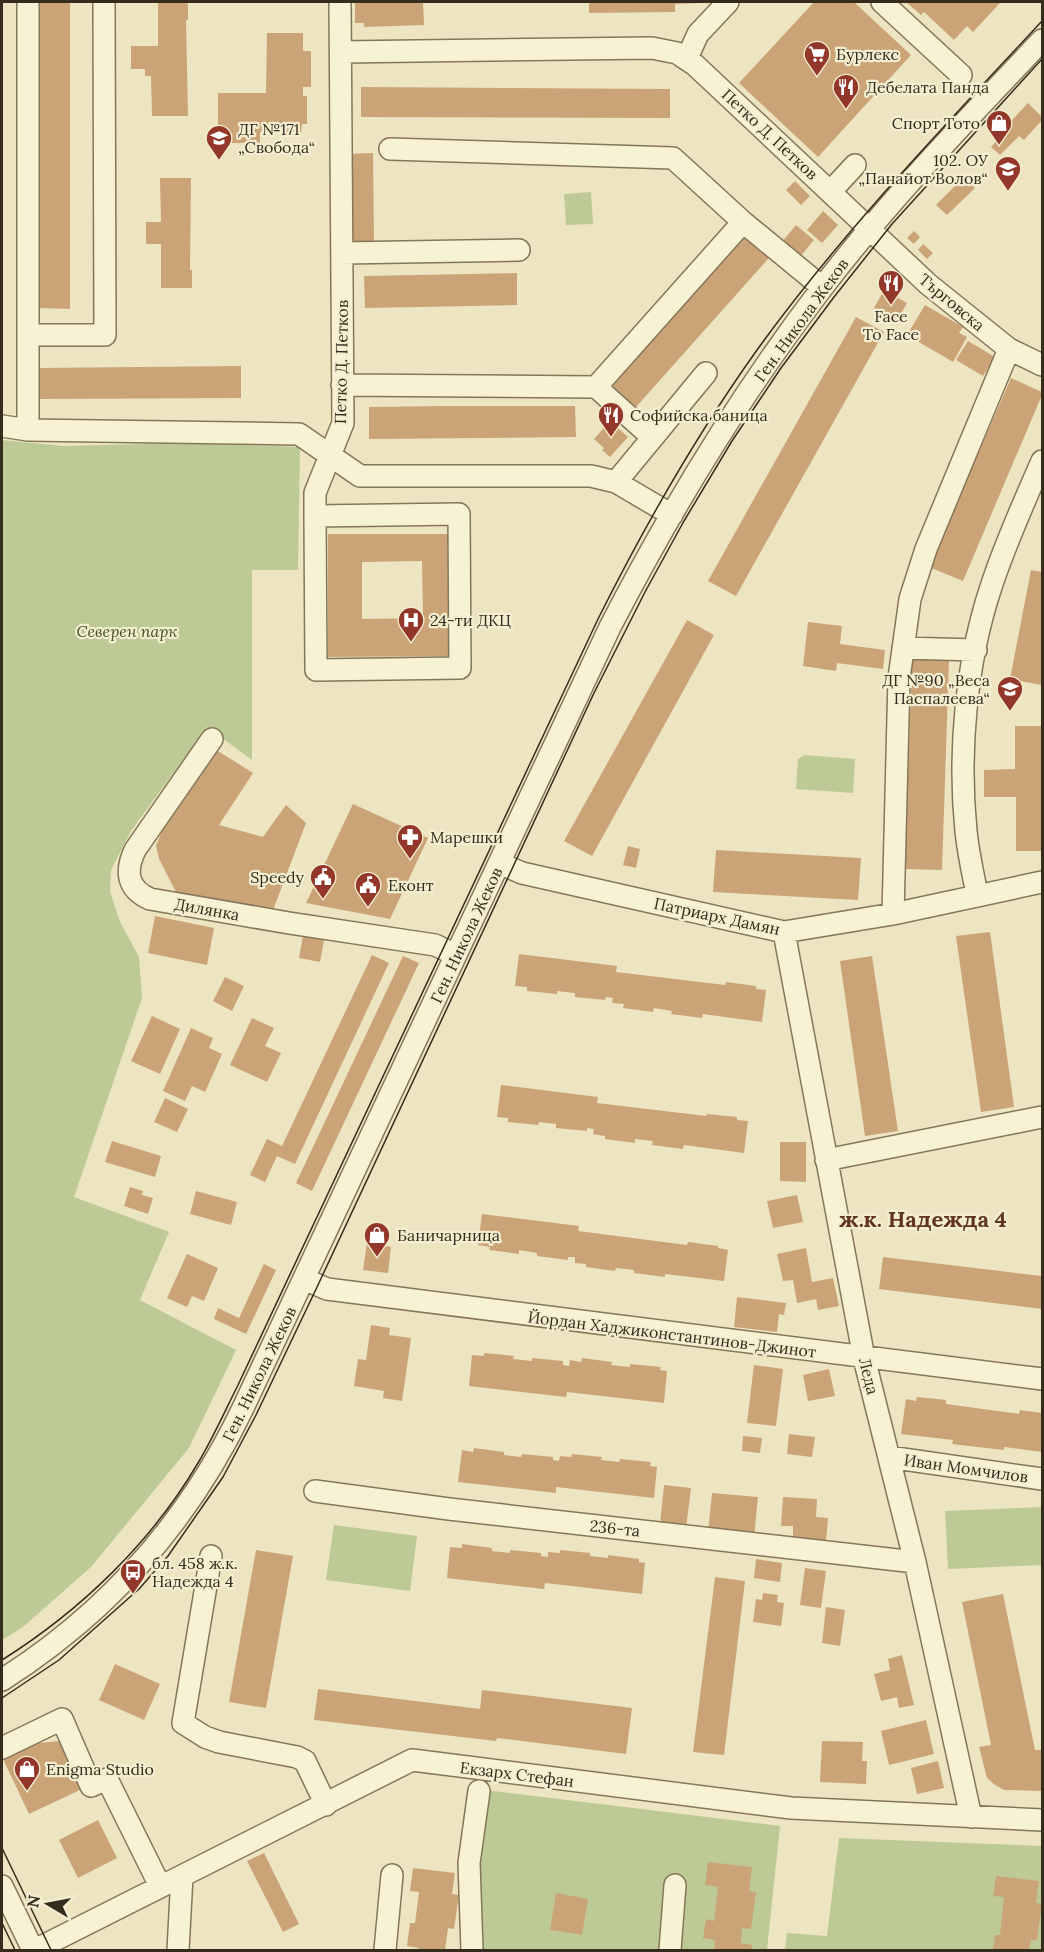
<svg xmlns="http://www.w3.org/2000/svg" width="1044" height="1952" font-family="Lora,serif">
  <rect width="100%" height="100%" fill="#ede5c1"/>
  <path fill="#bdca95" d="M591,192L593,224L566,225L564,194Z
    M2,440L64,446L187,443L300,447L298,570H252V760L207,727L131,831L111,870L110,891L120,922L139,957L142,998L74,1197L169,1232L140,1300L236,1350L189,1448L91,1567L23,1627L2,1640Z
    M805,755L855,759L853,793L796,789L798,759Z
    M1042,1507V1565L948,1569L945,1511Z
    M334,1525L417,1536L410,1591L326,1580Z
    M485,1790L780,1826L767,1950H483L477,1861Z
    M839,1838L1042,1846V1950H785L787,1933L827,1936Z"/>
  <path fill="#caa477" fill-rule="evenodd" d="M39,2H70V309L38,308Z
    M158,2H187L188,5V20H186L188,116H152L151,76H145V69H131V46H158Z
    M355,2H423L424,25L364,27V23H355Z
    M589,2H701V3L675,4V12L589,13Z
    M814,2H854L911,55L818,157L739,83Z
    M906,2H1001L973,32L967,26L954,40L924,12L921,15Z
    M267,33H303V51H311V87H303V96H307V124H302L301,132H260V143H218V93H266Z
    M361,87L670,89V118L361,117Z
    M1028,103L1042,117V120L1024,140L1019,136L1000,155L991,147L998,139L996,137Z
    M373,153L374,243L349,244L347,154Z
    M964,177L975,188L947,215L936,205Z
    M160,178H191L190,270H192V288H161V244H146V222H161Z
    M795,181L810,196L801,205L786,190Z
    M823,211L838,225L822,243L807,230Z
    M796,225L814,240L799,258L781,243Z
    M914,231L920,237L914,244L907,238Z
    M744,235L769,258L636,407L611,385Z
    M923,244L933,253L927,259L918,250Z
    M517,273V305L365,308L364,276Z
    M884,290L907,303L897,321L874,308Z
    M925,305L963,327L959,333L967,337L953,362L907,335Z
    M856,317L884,332L736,596L708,581Z
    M968,341L995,357L983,376L956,360Z
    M241,366V398L39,399L38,368Z
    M1011,378L1042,392V395L963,581L929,567Z
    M446,406H575L576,437L369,439V407Z
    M610,421L628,437L610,457L602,450L604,448L594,439Z
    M328,534H451L452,656L328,657ZM422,561L423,618L362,619V562Z
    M1031,570L1042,572V685L1010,679Z
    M687,620L714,635L592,856L564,841Z
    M808,622L842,626L840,644L885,650L883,669L837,663L836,671L803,666Z
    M912,659L949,660L942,870L905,869Z
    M1015,726H1042V851H1016V797H984V770L1015,769Z
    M218,751L253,773L219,825L263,837L286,805L306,823L273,910L176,892L159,859L156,846L161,833Z
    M353,804L428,838L390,919L306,903Z
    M628,846L640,849L636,868L623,865Z
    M716,850L861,858L858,900L713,892Z
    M155,916L214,928L207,965L148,953Z
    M990,932L1014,1107L981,1112L956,936Z
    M303,936L324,940L320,962L299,958Z
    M519,954L617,966L616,972L725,985L726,982L756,986V989L766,990L762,1022L703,1014L702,1018L671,1014L672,1011L654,1008L653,1012L623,1008L624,1004L612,1003L613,998L606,997L605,1000L575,997V993L557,991V994L527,991V987L515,986Z
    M372,955L389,963L295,1164L277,1156L265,1182L250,1175L267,1139L282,1146Z
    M403,956L419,963L312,1191L296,1183Z
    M872,956L898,1131L865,1136L840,961Z
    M225,977L244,986L232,1011L213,1001Z
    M152,1016L180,1029L160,1074L131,1061Z
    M252,1018L274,1028L265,1046L281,1053L267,1082L230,1065Z
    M191,1028L213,1038L209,1048L222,1054L205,1092L192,1086L185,1101L163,1091Z
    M501,1085L598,1097L597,1103L706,1116L707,1114L737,1117V1120L748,1121L744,1153L684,1145L683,1149L652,1145L653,1141L635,1139V1143L605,1139V1136L593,1134L594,1129L587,1128V1131L556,1128V1124L539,1122L538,1125L508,1122V1118L497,1117Z
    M165,1098L188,1109L177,1132L154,1122Z
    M112,1141L161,1156L155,1177L105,1162Z
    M780,1142H806V1182L780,1181Z
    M130,1187L143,1191L142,1195L153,1198L148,1214L124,1206Z
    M196,1191L237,1202L231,1225L190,1214Z
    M797,1195L803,1222L773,1228L767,1201Z
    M482,1214L579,1226L578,1231L687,1245L688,1242L718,1246V1248L728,1250L724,1281L665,1274V1277L634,1273V1270L616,1268L615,1271L586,1267V1264L575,1263V1257H568V1260L537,1256V1253L519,1250V1254L489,1250L490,1247L478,1245Z
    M367,1243L391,1247L388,1273L363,1270Z
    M806,1248L812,1282L833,1278L839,1306L818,1310L816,1299L797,1303L793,1280L783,1281L777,1254Z
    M187,1254L218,1268L204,1301L192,1296L187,1307L167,1298Z
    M883,1257L1042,1276V1309L879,1289Z
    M264,1264L276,1270L246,1334L214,1319L218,1308L239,1318Z
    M737,1297L786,1303L784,1315L779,1314L777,1332L734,1327Z
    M371,1325L390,1328L389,1335L411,1338L402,1401L383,1398L384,1391L354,1386L358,1359L366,1360Z
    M484,1353L514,1356L513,1359L532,1361V1358L563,1361V1365L569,1366L570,1360L581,1362L582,1358L612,1362L611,1365L630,1367V1364L661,1367L660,1370L667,1371L664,1403L567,1392L566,1397L469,1386L472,1355L484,1356Z
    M754,1365L783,1369L776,1426L747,1423Z
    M829,1369L835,1396L808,1401L803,1375Z
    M917,1397L946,1400V1404L1019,1414L1020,1410L1042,1413V1452L1004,1447V1450L977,1447L952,1444L953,1440L901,1434L906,1399L916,1401Z
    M789,1434L815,1437L812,1457L787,1454Z
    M743,1436L762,1438L760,1453L742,1451Z
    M474,1448L504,1452V1455L521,1457L522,1454L553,1457V1460L559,1461L560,1456L571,1457L572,1454L602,1457L601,1460L619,1462L620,1459L651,1462L650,1466L657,1467L654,1498L556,1487V1493L458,1482L462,1450L473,1452Z
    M664,1485L691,1488L686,1528L660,1525Z
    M712,1493L758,1497L754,1537L708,1533Z
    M783,1497L817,1499L816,1517L828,1518L826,1542L793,1541V1526H781Z
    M462,1544L492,1548V1551L510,1553V1550L541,1553V1556L548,1557V1552L560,1553V1550L590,1553V1556L608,1558V1555L639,1559V1562L645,1563L642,1594L545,1583L544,1589L447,1578L450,1547L462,1548Z
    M256,1550L293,1556L266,1708L229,1702Z
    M756,1559L782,1563L780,1582L754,1578Z
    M805,1568L826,1571L821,1608L800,1605Z
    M715,1577L745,1581L724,1755L693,1752Z
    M763,1593L778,1595L777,1602L784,1603L781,1626L753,1622L756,1599L762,1600Z
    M1003,1594L1035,1750H1042V1791L1004,1790L995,1785L987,1778L979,1747L991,1745L962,1602Z
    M826,1607L845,1610L840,1646L822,1643Z
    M902,1655L914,1705L899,1708L897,1697L881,1701L874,1674L890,1670L888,1659Z
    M115,1664L160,1684L144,1720L99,1700Z
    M318,1689L480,1709L482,1690L632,1708L626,1754L497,1738L496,1741L314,1720Z
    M926,1720L934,1754L889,1765L881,1731Z
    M59,1741L82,1789L29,1814L2,1757L30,1744Z
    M822,1741L863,1742L862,1761H867L866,1784L820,1782Z
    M938,1761L944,1788L917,1794L911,1768Z
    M98,1820L117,1858L78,1878L59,1840Z
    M264,1853L299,1924L283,1932L247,1861Z
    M708,1862L752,1867L749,1891L756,1892L751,1929L742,1928L741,1943L752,1945V1950H714L715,1940L703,1938L706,1919L714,1921L718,1887L705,1885Z
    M413,1868L455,1873L452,1894L459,1895L454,1929L448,1928L445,1950H418L419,1948L407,1946L410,1923H415L419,1892L410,1891Z
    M996,1876L1039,1881L1036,1903L1042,1904L1037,1940H1031L1029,1950H993L995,1935H1000L1004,1897L993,1896Z
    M556,1893L588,1899L582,1935L550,1930Z"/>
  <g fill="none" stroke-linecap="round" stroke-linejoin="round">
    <g stroke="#857659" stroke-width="24">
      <path id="minor" d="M882,2L961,75
        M341,52L652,48L677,53L695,65L928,284L1009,349L1042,365
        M687,58L698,34L728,2
        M390,149L673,158L743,222L822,287
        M831,191L855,165
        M342,253L519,250
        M28,335H105L104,2
        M342,385L596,387L652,437
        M596,387L743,222
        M2,426L28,430L299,434L360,476H591L616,482L672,515
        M28,430V2
        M616,482L706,373
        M459,514L460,668L316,670L315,516Z
        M315,516V493L343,423L340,2
        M903,648L976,650
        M212,739L135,850C125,871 127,889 150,899L289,923L435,945L456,955
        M499,863L522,873L784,932L893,914L1042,882
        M977,894C973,874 968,852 966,831C958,753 966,662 991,587C1005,544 1024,502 1042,461
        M893,914L899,678L910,599L926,549L1009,349
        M784,932L864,1358L915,1562L971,1817
        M826,1160L1042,1117
        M304,1279L327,1289L1042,1379
        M889,1457L1042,1479
        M315,1491L449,1509L915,1562
        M211,1556L183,1723L205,1737L219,1742L297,1757L305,1761L326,1805
        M2,1680C109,1612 188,1523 243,1408L610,627C671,509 741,394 822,288C889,200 967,120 1042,40
        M2,1748L62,1719L91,1786L107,1779L160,1886
        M2,1886L33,1950
        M35,1950L412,1760L791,1808L1042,1820
        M178,1950L182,1876
        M385,1950L392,1875
        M472,1950L469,1863L479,1791
        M670,1950L675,1885"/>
    </g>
    <use href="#minor" stroke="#f8f2d4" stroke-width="21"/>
    <path stroke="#352c1d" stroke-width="1.5" d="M2,1660C80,1611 151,1543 198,1463C213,1438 225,1411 238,1385L598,619C644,527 697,434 757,350C842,232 943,128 1042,21
      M2,1698L59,1660L139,1589L168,1556L223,1477L256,1415L318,1285L594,693L645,592L684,521L732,441L781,368L834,297L892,224L1042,59
      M2,1848L51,1950
      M2,1923L15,1950"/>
  </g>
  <defs>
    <g id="supermarket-pin" transform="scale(1.35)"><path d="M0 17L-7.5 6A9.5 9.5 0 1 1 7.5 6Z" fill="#93372a" stroke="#f4eed0"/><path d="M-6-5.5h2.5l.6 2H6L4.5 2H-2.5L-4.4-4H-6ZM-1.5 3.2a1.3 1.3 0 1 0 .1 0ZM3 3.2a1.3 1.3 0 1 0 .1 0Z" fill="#fff"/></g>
    <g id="restaurant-pin" transform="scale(1.35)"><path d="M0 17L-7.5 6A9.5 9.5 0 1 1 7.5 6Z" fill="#93372a" stroke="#f4eed0"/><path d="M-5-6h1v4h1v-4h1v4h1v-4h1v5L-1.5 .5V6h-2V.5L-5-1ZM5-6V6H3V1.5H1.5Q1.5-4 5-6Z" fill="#fff"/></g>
    <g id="shop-pin" transform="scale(1.35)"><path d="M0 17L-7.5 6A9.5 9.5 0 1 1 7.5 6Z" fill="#93372a" stroke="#f4eed0"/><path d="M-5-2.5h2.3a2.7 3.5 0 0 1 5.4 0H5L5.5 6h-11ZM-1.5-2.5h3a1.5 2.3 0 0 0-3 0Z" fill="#fff"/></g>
    <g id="school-pin" transform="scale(1.35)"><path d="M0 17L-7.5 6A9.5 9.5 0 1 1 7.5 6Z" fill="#93372a" stroke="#f4eed0"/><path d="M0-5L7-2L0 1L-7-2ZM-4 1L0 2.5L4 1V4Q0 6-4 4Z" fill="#fff"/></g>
    <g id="hospital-pin" transform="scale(1.35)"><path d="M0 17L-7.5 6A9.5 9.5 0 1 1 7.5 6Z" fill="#93372a" stroke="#f4eed0"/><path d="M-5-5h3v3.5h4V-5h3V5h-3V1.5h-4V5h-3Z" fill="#fff"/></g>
    <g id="pharmacy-pin" transform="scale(1.35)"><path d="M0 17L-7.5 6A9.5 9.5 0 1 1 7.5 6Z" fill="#93372a" stroke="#f4eed0"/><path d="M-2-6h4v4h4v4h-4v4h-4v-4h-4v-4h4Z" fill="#fff"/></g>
    <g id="civic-pin" transform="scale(1.35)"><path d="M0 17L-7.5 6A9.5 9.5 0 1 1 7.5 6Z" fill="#93372a" stroke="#f4eed0"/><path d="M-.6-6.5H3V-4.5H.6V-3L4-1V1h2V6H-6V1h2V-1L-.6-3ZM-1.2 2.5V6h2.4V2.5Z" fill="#fff"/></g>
    <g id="bus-pin" transform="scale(1.35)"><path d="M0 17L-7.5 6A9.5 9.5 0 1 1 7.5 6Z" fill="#93372a" stroke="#f4eed0"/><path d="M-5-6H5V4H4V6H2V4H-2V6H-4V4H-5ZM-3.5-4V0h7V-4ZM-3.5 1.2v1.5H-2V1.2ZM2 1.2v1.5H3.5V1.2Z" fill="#fff"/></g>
  </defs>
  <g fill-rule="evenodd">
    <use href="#supermarket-pin" x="817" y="54"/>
    <use href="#restaurant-pin" x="846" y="87"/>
    <use href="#shop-pin" x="999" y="123"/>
    <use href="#school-pin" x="219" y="138"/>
    <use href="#school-pin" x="1008" y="169"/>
    <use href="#restaurant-pin" x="891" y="283"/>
    <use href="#restaurant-pin" x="611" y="415"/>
    <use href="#hospital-pin" x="411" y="620"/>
    <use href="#school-pin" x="1010" y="689"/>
    <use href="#pharmacy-pin" x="410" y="837"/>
    <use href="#civic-pin" x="323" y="877"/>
    <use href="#civic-pin" x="368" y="885"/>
    <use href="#shop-pin" x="377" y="1235"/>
    <use href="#bus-pin" x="133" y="1572"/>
    <use href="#shop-pin" x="27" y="1769"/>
  </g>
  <g text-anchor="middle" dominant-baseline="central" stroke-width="4.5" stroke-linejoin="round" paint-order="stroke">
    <g font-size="16" fill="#352c1d" stroke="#f4eed0" text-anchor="start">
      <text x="836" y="54">Бурлекс</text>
      <text x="866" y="87">Дебелата Панда</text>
      <text x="980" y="123" text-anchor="end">Спорт Тото</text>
      <text x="238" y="129">ДГ №171<tspan x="238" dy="18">„Свобода“</tspan></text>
      <text x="988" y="160" text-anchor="end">102. ОУ<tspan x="988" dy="18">„Панайот Волов“</tspan></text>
      <text x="891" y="316" text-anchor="middle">Face<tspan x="891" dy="18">To Face</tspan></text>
      <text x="630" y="415">Софийска баница</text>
      <text x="430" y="620">24-ти ДКЦ</text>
      <text x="990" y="680" text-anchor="end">ДГ №90 „Веса<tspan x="990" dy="18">Паспалеева“</tspan></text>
      <text x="430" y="837">Марешки</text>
      <text x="304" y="877" text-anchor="end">Speedy</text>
      <text x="388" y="885">Еконт</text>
      <text x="397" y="1235">Баничарница</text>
      <text x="152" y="1563">бл. 458 ж.к.<tspan x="152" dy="18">Надежда 4</tspan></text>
      <text x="46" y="1769">Enigma Studio</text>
    </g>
    <g font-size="16" fill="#352c1d" stroke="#f4eed0">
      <text transform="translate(770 134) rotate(43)">Петко Д. Петков</text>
      <text transform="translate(952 302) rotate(40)">Търговска</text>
      <text transform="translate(801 320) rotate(-54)">Ген. Никола Жеков</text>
      <text transform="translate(341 362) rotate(-89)">Петко Д. Петков</text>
      <text transform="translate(207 909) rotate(10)">Дилянка</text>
      <text transform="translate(717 916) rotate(12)">Патриарх Дамян</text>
      <text transform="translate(466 935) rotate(-65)">Ген. Никола Жеков</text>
      <text transform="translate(672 1334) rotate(7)">Йордан Хаджиконстантинов-Джинот</text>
      <text transform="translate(259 1374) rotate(-64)">Ген. Никола Жеков</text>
      <text transform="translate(869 1376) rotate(76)">Леда</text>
      <text transform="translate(966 1468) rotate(8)">Иван Момчилов</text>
      <text transform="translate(615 1528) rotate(6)">236-та</text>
      <text transform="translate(517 1774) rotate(7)">Екзарх Стефан</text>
    </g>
    <g font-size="16" font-style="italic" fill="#405124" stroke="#f4eed0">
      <text x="127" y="631">Северен парк</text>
    </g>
    <g font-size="22" font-weight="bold" fill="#61341d" stroke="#f4eed0">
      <text x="923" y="1219">ж.к. Надежда 4</text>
    </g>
  </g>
  <rect width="1044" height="1952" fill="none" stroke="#352c1d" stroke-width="6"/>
  <g transform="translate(48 1904) rotate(280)" stroke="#f4eed0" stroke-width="4.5" paint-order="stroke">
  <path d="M0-4.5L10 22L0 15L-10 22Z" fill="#352c1d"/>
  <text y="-9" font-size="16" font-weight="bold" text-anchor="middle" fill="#352c1d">N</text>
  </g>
</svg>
